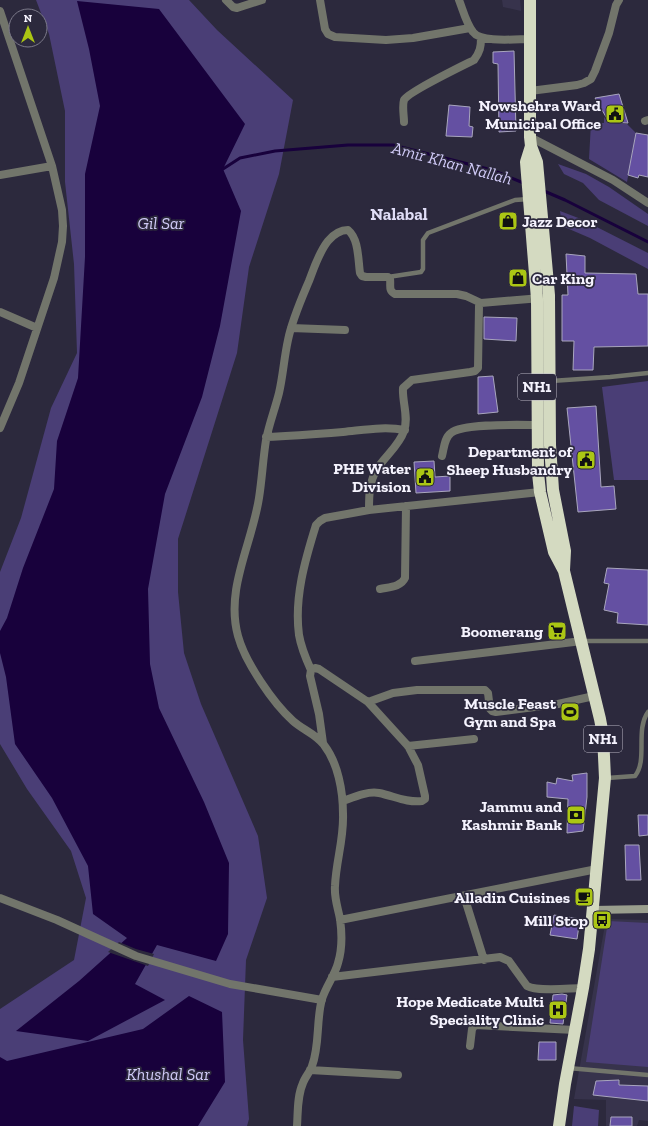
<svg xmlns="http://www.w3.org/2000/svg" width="648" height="1126" font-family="'Zilla Slab',serif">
  <rect width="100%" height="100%" fill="#2c293d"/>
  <path fill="#37334c" d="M502,0H520L521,11L503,7Z
    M606,919L648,920V1121L639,1120L637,1126H606V1100L574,1099Z"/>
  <path fill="#4a3e76" d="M36,0H189L217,30L293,100L279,174L249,267L237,353L178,539V592L184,653L201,704L258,836L267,898L246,960L243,1040L249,1119L247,1126H0V1009L74,960L86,898L71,851L27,789L0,744V572L21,518L51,408L77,353L74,264L65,182V111L49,34Z
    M604,117L609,123L627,124L636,133L627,182L589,159L591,123H604Z
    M558,164L586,174L609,187L648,214V226L599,200L583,183L564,174Z
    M560,211L581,219L648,253V269L590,238L562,226Z
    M648,381V480H614L602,387Z
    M608,921L648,923V1067L586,1062Z
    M574,1106L599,1110L598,1126H572Z"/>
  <path fill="#18013c" d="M77,1L159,9L245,124L223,169L241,211L220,326L202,397L165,494L148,589L150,664L159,708L204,802L229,863L228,934L216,961L157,945L135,984L165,1000L88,1041L16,1031L79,981L127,938L93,914L88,866L52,798L15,744L6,677L0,653V631L7,618L23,568L54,489L57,441L78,378L85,257V174L100,106L89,49Z
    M189,996L222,1012L225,1082L198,1126H0V1057L7,1061L143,1029Z"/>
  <path fill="#2c293d" d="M119,942L136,949L154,954L148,966L108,952Z"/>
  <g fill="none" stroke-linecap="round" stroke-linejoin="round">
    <path stroke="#18013c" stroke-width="3" d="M223,169L240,158L275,151L348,145H393L492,170L526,184
      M544,191L565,200L648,242"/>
  </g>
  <path fill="#6450a2" stroke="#a9a6be" d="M514,51L516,131L499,132L498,64L493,63V52Z
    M619,94L628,123L609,122L595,98Z
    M449,105L470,107L469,126L473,127L472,137L446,136Z
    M636,133L648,135V177L639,175L638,178L628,175Z
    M566,254L585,256V273L636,274L638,294H648V346L594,347L593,370H573L574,341H562V295H568Z
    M484,317L517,318L516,341L484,339Z
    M493,376L498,412L478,414V377Z
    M596,406L601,487L614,486L616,509L578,512L567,408Z
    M434,461L435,477L450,476V491L416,493L414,462Z
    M607,568L648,570V625L617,623L618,613L604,610L609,584L604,583Z
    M587,773V797L583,831L567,833L568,799L547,797V782L556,784L557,778L573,781L572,775Z
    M638,815H648V835L639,836Z
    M625,845H639L641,880H626Z
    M554,915L580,919L577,939L550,935Z
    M562,994L567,995L563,1024L550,1023L553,995Z
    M539,1042H556V1060H538Z
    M619,1080V1085L648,1086V1101L593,1095L596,1081Z
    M611,1117H632V1126H610Z"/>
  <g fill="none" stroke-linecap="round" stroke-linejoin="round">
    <path stroke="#72756b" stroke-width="4.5" d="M388,277L421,272L423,269V240L428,233L515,200L529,199
      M551,381L610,377L648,373
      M582,641H648
      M607,778L635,776C648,760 635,730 648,712
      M568,1068L648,1075"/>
    <path stroke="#72756b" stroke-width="8" d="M226,0L233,7L237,8L262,0
      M320,0L325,29L328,34L335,37L386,40L413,38L470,28
      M459,0C463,10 466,23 473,32C481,43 516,39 530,39
      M0,11L52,166L62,210L63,226L62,242L54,278L19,383L0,428
      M530,91L577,85L584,83L591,79L595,71L609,33L616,5L619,0
      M645,121L648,120
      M404,122C404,116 402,106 404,100C408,92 462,66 474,60C480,52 481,47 481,38
      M530,137L613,180L648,203
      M0,175L52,166
      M0,312L37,328
      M291,328L345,330
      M266,437C292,436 318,434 343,432C364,430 384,426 405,430
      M442,456C444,449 444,438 451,433C463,423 520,425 538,425
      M369,510C369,496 369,482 377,469C385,456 399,446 404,431C409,417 402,402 403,388L412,380L470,372L475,371L478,368L479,306L481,303L541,298
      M380,589C389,587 401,587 405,578L406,506
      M415,661L582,641
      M311,670C306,659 301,647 299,635C294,598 305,560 316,525L320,521L325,518L369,510L540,492
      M368,702L393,693L417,690H485L488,693L490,709L492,711L496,712L558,704L594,696
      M323,743L319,714L310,676L311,670L315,668L319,669L368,702L408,746L418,765L425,796V799L422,801C407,803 394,796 379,793C367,791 354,797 343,801
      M408,746L474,739
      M464,896L484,960
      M0,898L57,920L136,956L230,984L322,1000
      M340,920L597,869
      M332,977L500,957L509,961L527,986C538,992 570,988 583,988
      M470,1046L472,1029L475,1025L575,1030
      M310,1070L398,1075
      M297,1126C298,1112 297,1096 303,1083C305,1077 310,1072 312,1066C320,1045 316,1020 322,999C326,986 335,975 338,963C342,950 342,933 340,919C338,908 334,898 335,886C336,861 344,839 343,814C343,791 338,763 324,745C316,734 303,730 293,721C273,703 245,662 238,636C225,589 252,544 259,498C262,479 263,459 266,440C269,424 275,409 279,393C283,376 284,358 288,340C292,320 301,300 309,281C314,268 319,252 328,241C333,235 340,230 348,230C359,239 358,260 360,273L362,276L366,277H388L390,279C391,285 388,291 395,294H457L466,296L481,303"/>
    <path stroke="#9a9e8e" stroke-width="8" d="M593,910L648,909"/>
    <path stroke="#d4dac1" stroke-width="12" d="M530,0V137L531,146L537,162L549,295L550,445L553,490L565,551L564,570
      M531,146L526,162L537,299L538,473L540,492L554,552L564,571L600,719L603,735L605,778L589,949L583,988L565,1084L559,1126"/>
  </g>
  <defs>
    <g id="civic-square" transform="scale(1)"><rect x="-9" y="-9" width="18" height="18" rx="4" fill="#abc614" stroke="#2c293d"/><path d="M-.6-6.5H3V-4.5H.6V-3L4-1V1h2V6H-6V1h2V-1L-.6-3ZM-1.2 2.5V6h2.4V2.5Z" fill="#111"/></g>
    <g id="shop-square" transform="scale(1)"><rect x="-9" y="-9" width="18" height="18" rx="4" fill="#abc614" stroke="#2c293d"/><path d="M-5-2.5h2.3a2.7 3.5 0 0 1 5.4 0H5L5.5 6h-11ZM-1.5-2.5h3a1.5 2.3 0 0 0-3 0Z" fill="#111"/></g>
    <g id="supermarket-square" transform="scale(1)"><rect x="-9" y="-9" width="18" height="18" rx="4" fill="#abc614" stroke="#2c293d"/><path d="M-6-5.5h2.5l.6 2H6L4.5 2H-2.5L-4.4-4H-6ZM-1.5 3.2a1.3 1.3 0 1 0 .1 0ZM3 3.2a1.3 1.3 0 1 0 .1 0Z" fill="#111"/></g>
    <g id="stadium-square" transform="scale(1)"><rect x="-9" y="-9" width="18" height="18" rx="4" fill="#abc614" stroke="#2c293d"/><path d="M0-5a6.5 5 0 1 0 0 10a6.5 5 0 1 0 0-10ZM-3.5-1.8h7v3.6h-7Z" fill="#111"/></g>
    <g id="bank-square" transform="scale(1)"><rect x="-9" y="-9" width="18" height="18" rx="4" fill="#abc614" stroke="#2c293d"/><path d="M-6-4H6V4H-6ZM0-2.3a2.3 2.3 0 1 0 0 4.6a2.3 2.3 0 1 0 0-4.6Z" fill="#111"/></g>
    <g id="cafe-square" transform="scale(1)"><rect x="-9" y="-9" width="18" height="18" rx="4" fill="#abc614" stroke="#2c293d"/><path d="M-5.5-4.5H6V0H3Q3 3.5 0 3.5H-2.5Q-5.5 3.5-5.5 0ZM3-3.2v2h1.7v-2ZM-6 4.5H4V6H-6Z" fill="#111"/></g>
    <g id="bus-square" transform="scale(1)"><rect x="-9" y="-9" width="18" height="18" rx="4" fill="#abc614" stroke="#2c293d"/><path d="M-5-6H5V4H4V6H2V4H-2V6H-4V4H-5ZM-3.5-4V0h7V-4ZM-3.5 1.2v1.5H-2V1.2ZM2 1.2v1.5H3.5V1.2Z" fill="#111"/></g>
    <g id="hospital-square" transform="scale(1)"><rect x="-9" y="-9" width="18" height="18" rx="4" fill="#abc614" stroke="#2c293d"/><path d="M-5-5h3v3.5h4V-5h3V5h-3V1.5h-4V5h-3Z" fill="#111"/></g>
  </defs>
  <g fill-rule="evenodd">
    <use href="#civic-square" x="615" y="114"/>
    <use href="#shop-square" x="508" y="221"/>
    <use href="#shop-square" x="518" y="278"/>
    <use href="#civic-square" x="586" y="460"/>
    <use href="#civic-square" x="425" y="477"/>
    <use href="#supermarket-square" x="557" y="631"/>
    <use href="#stadium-square" x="570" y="712"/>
    <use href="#bank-square" x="576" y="815"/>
    <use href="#cafe-square" x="584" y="897"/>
    <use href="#bus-square" x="602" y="920"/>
    <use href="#hospital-square" x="558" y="1010"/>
  </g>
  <g text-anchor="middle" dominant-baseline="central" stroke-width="3.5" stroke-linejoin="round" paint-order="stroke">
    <g fill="#2c293d" stroke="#b9b6c4" stroke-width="1">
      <rect x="518" y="374" width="38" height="26" rx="3"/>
      <rect x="584" y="726" width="38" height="26" rx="3"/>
    </g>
    <g font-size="15" font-weight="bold" fill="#f5f3fe">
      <text x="537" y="387">NH1</text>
      <text x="603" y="739">NH1</text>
    </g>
    <g font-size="16" font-weight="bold" fill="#f5f3fe" stroke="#2c293d" text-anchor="end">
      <text x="601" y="105">Nowshehra Ward<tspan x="601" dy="18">Municipal Office</tspan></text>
      <text x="522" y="221" text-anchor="start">Jazz Decor</text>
      <text x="532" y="278" text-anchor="start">Car King</text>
      <text x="572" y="451">Department of<tspan x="572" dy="18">Sheep Husbandry</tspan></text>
      <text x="411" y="468">PHE Water<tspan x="411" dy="18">Division</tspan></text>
      <text x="543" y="631">Boomerang</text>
      <text x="556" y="703">Muscle Feast<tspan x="556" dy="18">Gym and Spa</tspan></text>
      <text x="562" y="806">Jammu and<tspan x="562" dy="18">Kashmir Bank</tspan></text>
      <text x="570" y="897">Alladin Cuisines</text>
      <text x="588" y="920">Mill Stop</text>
      <text x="544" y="1001">Hope Medicate Multi<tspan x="544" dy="18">Speciality Clinic</tspan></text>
    </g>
    <g font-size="17" font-style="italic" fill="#d0caf7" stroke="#2c293d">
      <text transform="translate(452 163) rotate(15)">Amir Khan Nallah</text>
      <text x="161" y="223">Gil Sar</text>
      <text x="168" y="1074">Khushal Sar</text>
    </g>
    <g font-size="17" font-weight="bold" fill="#e0ddf7" stroke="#2c293d">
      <text x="399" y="214">Nalabal</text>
    </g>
  </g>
  <g transform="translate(28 28)"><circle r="19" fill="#2c293d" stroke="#7c7a8a"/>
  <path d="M0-3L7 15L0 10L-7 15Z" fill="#abc614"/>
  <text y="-6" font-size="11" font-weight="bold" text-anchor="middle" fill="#f5f3fe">N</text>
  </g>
</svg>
